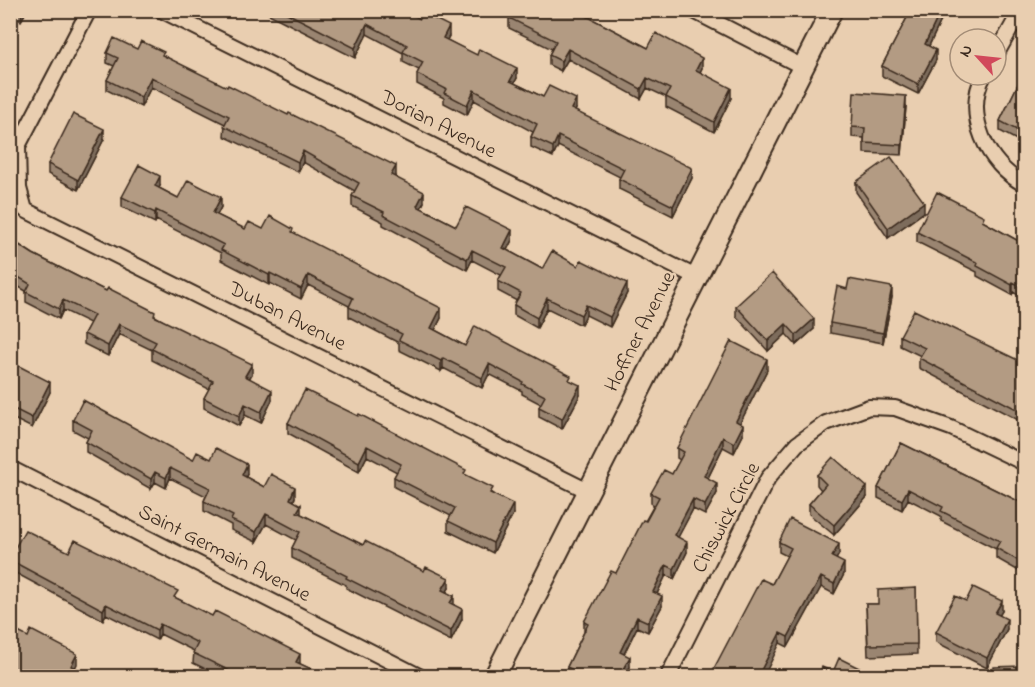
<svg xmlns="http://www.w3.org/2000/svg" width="1035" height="687" font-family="'Indie Flower',sans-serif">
  <rect width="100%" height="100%" fill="#e9ceb0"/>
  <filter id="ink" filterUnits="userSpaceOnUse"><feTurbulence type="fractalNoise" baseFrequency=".0167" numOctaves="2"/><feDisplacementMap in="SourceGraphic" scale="12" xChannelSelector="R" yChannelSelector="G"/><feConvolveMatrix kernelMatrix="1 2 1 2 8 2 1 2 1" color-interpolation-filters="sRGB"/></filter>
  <g filter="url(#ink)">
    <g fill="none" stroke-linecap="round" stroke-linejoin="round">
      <g stroke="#3b2a1e" stroke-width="18">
        <path id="street" d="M89,10L18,146L19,188L25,210L588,491
          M161,10L696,277
          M692,10L803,67
          M996,55L1021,10
          M984,75C963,114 987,165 1024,184
          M10,468L419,676
          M668,676L768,478L797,444L826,423L869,407L895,408L951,428L1024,463"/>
      </g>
      <g stroke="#3b2a1e" stroke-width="24">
        <path id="secondary" d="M495,676L832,10"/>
      </g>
      <use href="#street" stroke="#e9ceb0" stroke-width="14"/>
      <use href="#secondary" stroke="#e9ceb0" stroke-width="20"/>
    </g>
    <path fill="#9a8571" stroke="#3b2a1e" stroke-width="1.5" d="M10,10H27L21,21L10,15Z
      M261,10H404L449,36L447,40L517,78L514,83L543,97L576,109L575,111L692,178L673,216L619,189V179L620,177L558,146L553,157L531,147V137L533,132L474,100L467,115L444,103V98L417,84V74L419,70L403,62V53L367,34L355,58Z
      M500,10H575L648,48L702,68L700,72L731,98L714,132L666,107V97L647,88L641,99L568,59L561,71L549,65V55L552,49L509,28V18L510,15Z
      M911,10H946L929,46L936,60L918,94L882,76V66Z
      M137,49L164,56L396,176L395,177L424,202L421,208L456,226L512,240L507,250L542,269L627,293L610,327L586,315L581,325L547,308L537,328L514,315V305L517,301L498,291V281L501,275L472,260L467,270L383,225V222L352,206V196L355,191L303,162L298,172L224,136L225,124L151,87L141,107L107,90V80L114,66L107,63V53Z
      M1024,72V144L1000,131V121Z
      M906,106L902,155L864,153V138L852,137V127Z
      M104,139L78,190L48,174V164Z
      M856,182L924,212L888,238L856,192Z
      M160,186L159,188L178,198L221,207L217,215L245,229H263L293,233L441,318L435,330L465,346L571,381L580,395L562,429L539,417V407L541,404L522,394V391L489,374L482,388L443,368L441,371L399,350V343L349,317V306L308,285L301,299L270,283L269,285L221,260V253L156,220L155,223L122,207V197Z
      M984,222L1024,244V298L1013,292L1012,295L977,276V272L917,242V232Z
      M10,239L33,254L155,316L252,374L249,378L272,400L261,423L245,415L239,426L204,408V398L209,389L152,360V350L119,334L108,356L84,344V334L90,323L63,310L59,319L26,302V291L10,282Z
      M892,297L883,343L830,333V323Z
      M736,306L814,329L796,345L786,334L768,351L736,316Z
      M900,336L1024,363V423L919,368V358L921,356L900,346Z
      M10,367L50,392L32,428L10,417Z
      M767,370L740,423L743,435L734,453L723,447L708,478L717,493L705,515L693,509L678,537L687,552L674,579L666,575L657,594L662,606L648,632L637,627L624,654L630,667L625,676H567V667L584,632V622L616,573L654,505L651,503V493L672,474L680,460L677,458V448Z
      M73,420L193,460L211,459L247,474L246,477L264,487L295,497L294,501L301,514L449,588L446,592L462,619L451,641L346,588V585L292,558V548L296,540L266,524L256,542L231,530V525L204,511V501L206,496L170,478L166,488L155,482L151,489L86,452V442L88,438L73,430Z
      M288,423L466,475L493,494L513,514L493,553L448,531V521L451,516L394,487V477L397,472L367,456L359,472L288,433Z
      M901,443L1024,504V574L996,558V549L941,521V516L908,499L902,510L878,498V488Z
      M817,475L867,497L834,535L809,514V504L821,490L817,485Z
      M779,542L839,554L836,559L844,574L834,594L821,587L788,647L780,643L772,584L787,556L779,552Z
      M69,552L178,599L300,664L326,676H220L193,663L194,651L160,634L157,640L106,614L103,620L10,570V557Z
      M916,588L917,654L868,656L866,604H878Z
      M966,601L1002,611L999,615L1007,629L987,668L936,642V632Z"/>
    <path fill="#7d6c5c" stroke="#3b2a1e" stroke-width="1.5" d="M22,10H27L21,21Z
      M941,10H946L925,54V44Z
      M367,24V34L355,58V48Z
      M449,26V36L443,48V38Z
      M568,49V59L561,71V61Z
      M936,50V60L918,94V84Z
      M702,58V68L696,80V70Z
      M517,68V78L510,91V81Z
      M151,77V87L141,107V97Z
      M647,78V88L641,99V89Z
      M731,88V98L714,132V122Z
      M474,90V100L467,115V105Z
      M906,96V106L902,155V145Z
      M576,99V109L571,119V109Z
      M104,129V139L78,190V180Z
      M558,136V146L553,157V147Z
      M303,151V162L298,172V162Z
      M396,166V176L391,185V175Z
      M692,168V178L673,216V206Z
      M160,176V186L155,196V186Z
      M424,192V202L417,216V206Z
      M221,197V207L213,223V213Z
      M924,202V212L888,238V228Z
      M156,210V220L155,223V213Z
      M512,230V240L503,258V248Z
      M472,250V260L467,270V259Z
      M270,273V283L269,285V275Z
      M308,275V285L301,299V289Z
      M1013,282V292L1012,295V285Z
      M627,283V293L610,327V317Z
      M892,287V297L883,343V333Z
      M547,298V308L537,328V318Z
      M63,300V310L59,319V309Z
      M586,305V315L581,325V315Z
      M441,308V318L431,338V328Z
      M814,319V329L796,345V335Z
      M119,324V334L108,356V346Z
      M786,324V334L768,351V341Z
      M443,358V368L441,371V361Z
      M767,359V370L736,431V421Z
      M252,364V374L245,386V376Z
      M489,364V374L482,388V378Z
      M50,382V392L32,428V418Z
      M580,385V395L562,429V419Z
      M272,390V400L261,423V412Z
      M245,404V415L239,426V416Z
      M743,425V435L734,453V443Z
      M723,437V447L704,486V476Z
      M367,446V456L359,472V462Z
      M247,464V474L242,485V475Z
      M170,468V478L166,488V478Z
      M155,472V482L151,489V479Z
      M717,483V493L705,515V505Z
      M295,487V497L290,509V499Z
      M867,487V497L834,535V525Z
      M908,489V499L902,510V500Z
      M693,499V509L674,545V535Z
      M513,504V514L493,553V543Z
      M301,505V515L297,512Z
      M266,514V524L256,542V532Z
      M687,542V552L674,579V569Z
      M839,544V554L832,567V557Z
      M844,563V574L834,594V584Z
      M666,565V575L653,602V592Z
      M821,577V587L788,647V637Z
      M449,578V588L442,600V590Z
      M454,596V606L450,603Z
      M662,596V606L648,632V622Z
      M1002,601V611L995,623V613Z
      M106,604V614L103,620V610Z
      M462,609V619L451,641V631Z
      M637,617V627L620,662V652Z
      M1007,619V629L987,668V658Z
      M160,624V634L157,640V630Z
      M780,633V643L764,676H758Z
      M77,654V664L71,676V666Z
      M300,654V664L296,662Z
      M630,657V667L625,676H619Z"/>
    <path fill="#b39b83" stroke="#3b2a1e" stroke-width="1.5" d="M281,10H404L420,19L423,13L449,26L443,38L477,55L479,49L517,68L510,81L543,97L549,86L576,99L571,109L692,168L673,206L619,179L624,169L558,136L553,147L531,137L537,124L474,90L467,105L444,93L446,89L417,74L423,62L403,52L407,45L367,24L355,48Z
      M512,10H575L648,48L656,33L702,58L696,70L731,88L714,122L666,97L670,89L647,78L641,89L568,49L561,61L549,55L556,41L509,18Z
      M911,10H941L925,44L936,50L918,84L882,66Z
      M114,38L137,49L141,41L164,52L162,55L227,87L228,85L288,115L289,113L396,166L391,175L424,192L417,206L456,226L466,207L512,230L503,248L542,269L552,251L578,266L581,260L627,283L610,317L586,305L581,315L547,298L537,318L514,305L521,293L498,281L506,267L472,250L467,259L383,215L384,212L352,196L359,183L303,151L298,162L224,126L229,116L151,77L141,97L107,80L118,58L107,53Z
      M1024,72V134L1000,121Z
      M854,92L906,96L902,145L864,143L865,128L852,127Z
      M73,114L104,129L78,180L48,164Z
      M891,157L924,202L888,228L856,182Z
      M139,165L160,176L155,186L178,198L188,180L221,197L213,213L245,229L249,222L263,229L270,216L293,229L292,232L441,308L431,328L465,346L475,326L571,376L569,380L580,385L562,419L539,407L545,396L522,384L523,382L489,364L482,378L443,358L441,361L399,340L402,334L349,307L353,298L308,275L301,289L270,273L269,275L221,250L224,245L156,210L155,213L122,197Z
      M937,192L984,216L982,221L1024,244V288L1013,282L1012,285L977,266L978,263L917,232Z
      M10,239L33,254L106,291L108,288L155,312L154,316L252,364L245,376L272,390L261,412L245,404L239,416L204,398L213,381L152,349L156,342L119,324L108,346L84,334L94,315L63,300L59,309L26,292L30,284L10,272Z
      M772,273L814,319L796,335L786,324L768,341L736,306Z
      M849,279L892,287L883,333L830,323L837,286L847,289Z
      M914,310L1024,363V413L919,358L925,348L900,336Z
      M731,341L767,359L736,421L743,425L734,443L723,437L704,476L717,483L705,505L693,499L674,535L687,542L674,569L666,565L653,592L662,596L648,622L637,617L620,652L630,657L619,676H574L577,672L567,667L588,624L584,622L611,571L616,573L643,520L646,521L659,497L651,493L664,470L672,474L684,452L677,448Z
      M13,363L50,382L32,418L10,407V367Z
      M305,390L358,416L359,414L466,470L464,474L493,488L490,493L513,504L493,543L448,521L455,508L394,477L401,464L367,446L359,462L288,423Z
      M83,400L193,460L197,452L211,459L216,448L247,464L242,475L264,487L271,474L295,487L290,499L301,505L297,512L363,545L365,541L424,571L426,567L449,578L442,590L454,596L450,603L462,609L451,631L346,578L347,576L292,548L300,532L266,514L256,532L231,520L233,516L204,501L210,488L170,468L166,478L155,472L151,479L86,442L92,430L73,420Z
      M901,443L1024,504V564L996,548L1000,541L941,511L943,507L908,489L902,500L878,488Z
      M833,457L867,487L834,525L809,504L826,484L817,475Z
      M790,519L839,544L832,557L844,563L834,584L821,577L788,637L780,633L758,676H710L761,579L772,584L791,548L779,542Z
      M25,530L69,552L75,540L178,591L174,597L212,616L215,611L300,654L296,662L326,676H240L193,653L198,643L160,624L157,630L106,604L103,610L10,560V557Z
      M973,587L1002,601L995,613L1007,619L987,658L936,632L955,596L966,601Z
      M916,588L917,644L868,645L866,604H878V590Z
      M10,628L28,637L31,630L77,654L71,666L93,676H10Z
      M839,658L875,676H818L822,667L833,672Z
      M1020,666V675H1024V676H994V667Z
      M113,673L121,676H111Z"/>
  </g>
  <g text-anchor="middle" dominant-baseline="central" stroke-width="4.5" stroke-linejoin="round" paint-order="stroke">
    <g font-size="21" fill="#3b2a1e" stroke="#e9ceb0">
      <text transform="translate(438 125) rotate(27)">Dorian Avenue</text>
      <text transform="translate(287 317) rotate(27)">Duban Avenue</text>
      <text transform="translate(641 332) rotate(-63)">Hoffner Avenue</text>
      <text transform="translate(727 518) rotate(-62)">Chiswick Circle</text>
      <text transform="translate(224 554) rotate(27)">Saint Germain Avenue</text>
    </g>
  </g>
  <rect width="1035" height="687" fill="none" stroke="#e9ceb0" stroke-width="36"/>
  <rect x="18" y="18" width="999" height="651" fill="none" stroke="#3b2a1e" stroke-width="2" filter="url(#ink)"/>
  <g transform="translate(978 57) rotate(297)"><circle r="28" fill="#e9ceb0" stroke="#a38c76" stroke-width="1.5"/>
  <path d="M0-4.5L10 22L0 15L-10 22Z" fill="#d1495b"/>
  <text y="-9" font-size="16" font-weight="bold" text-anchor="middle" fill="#3b2a1e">N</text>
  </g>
</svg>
